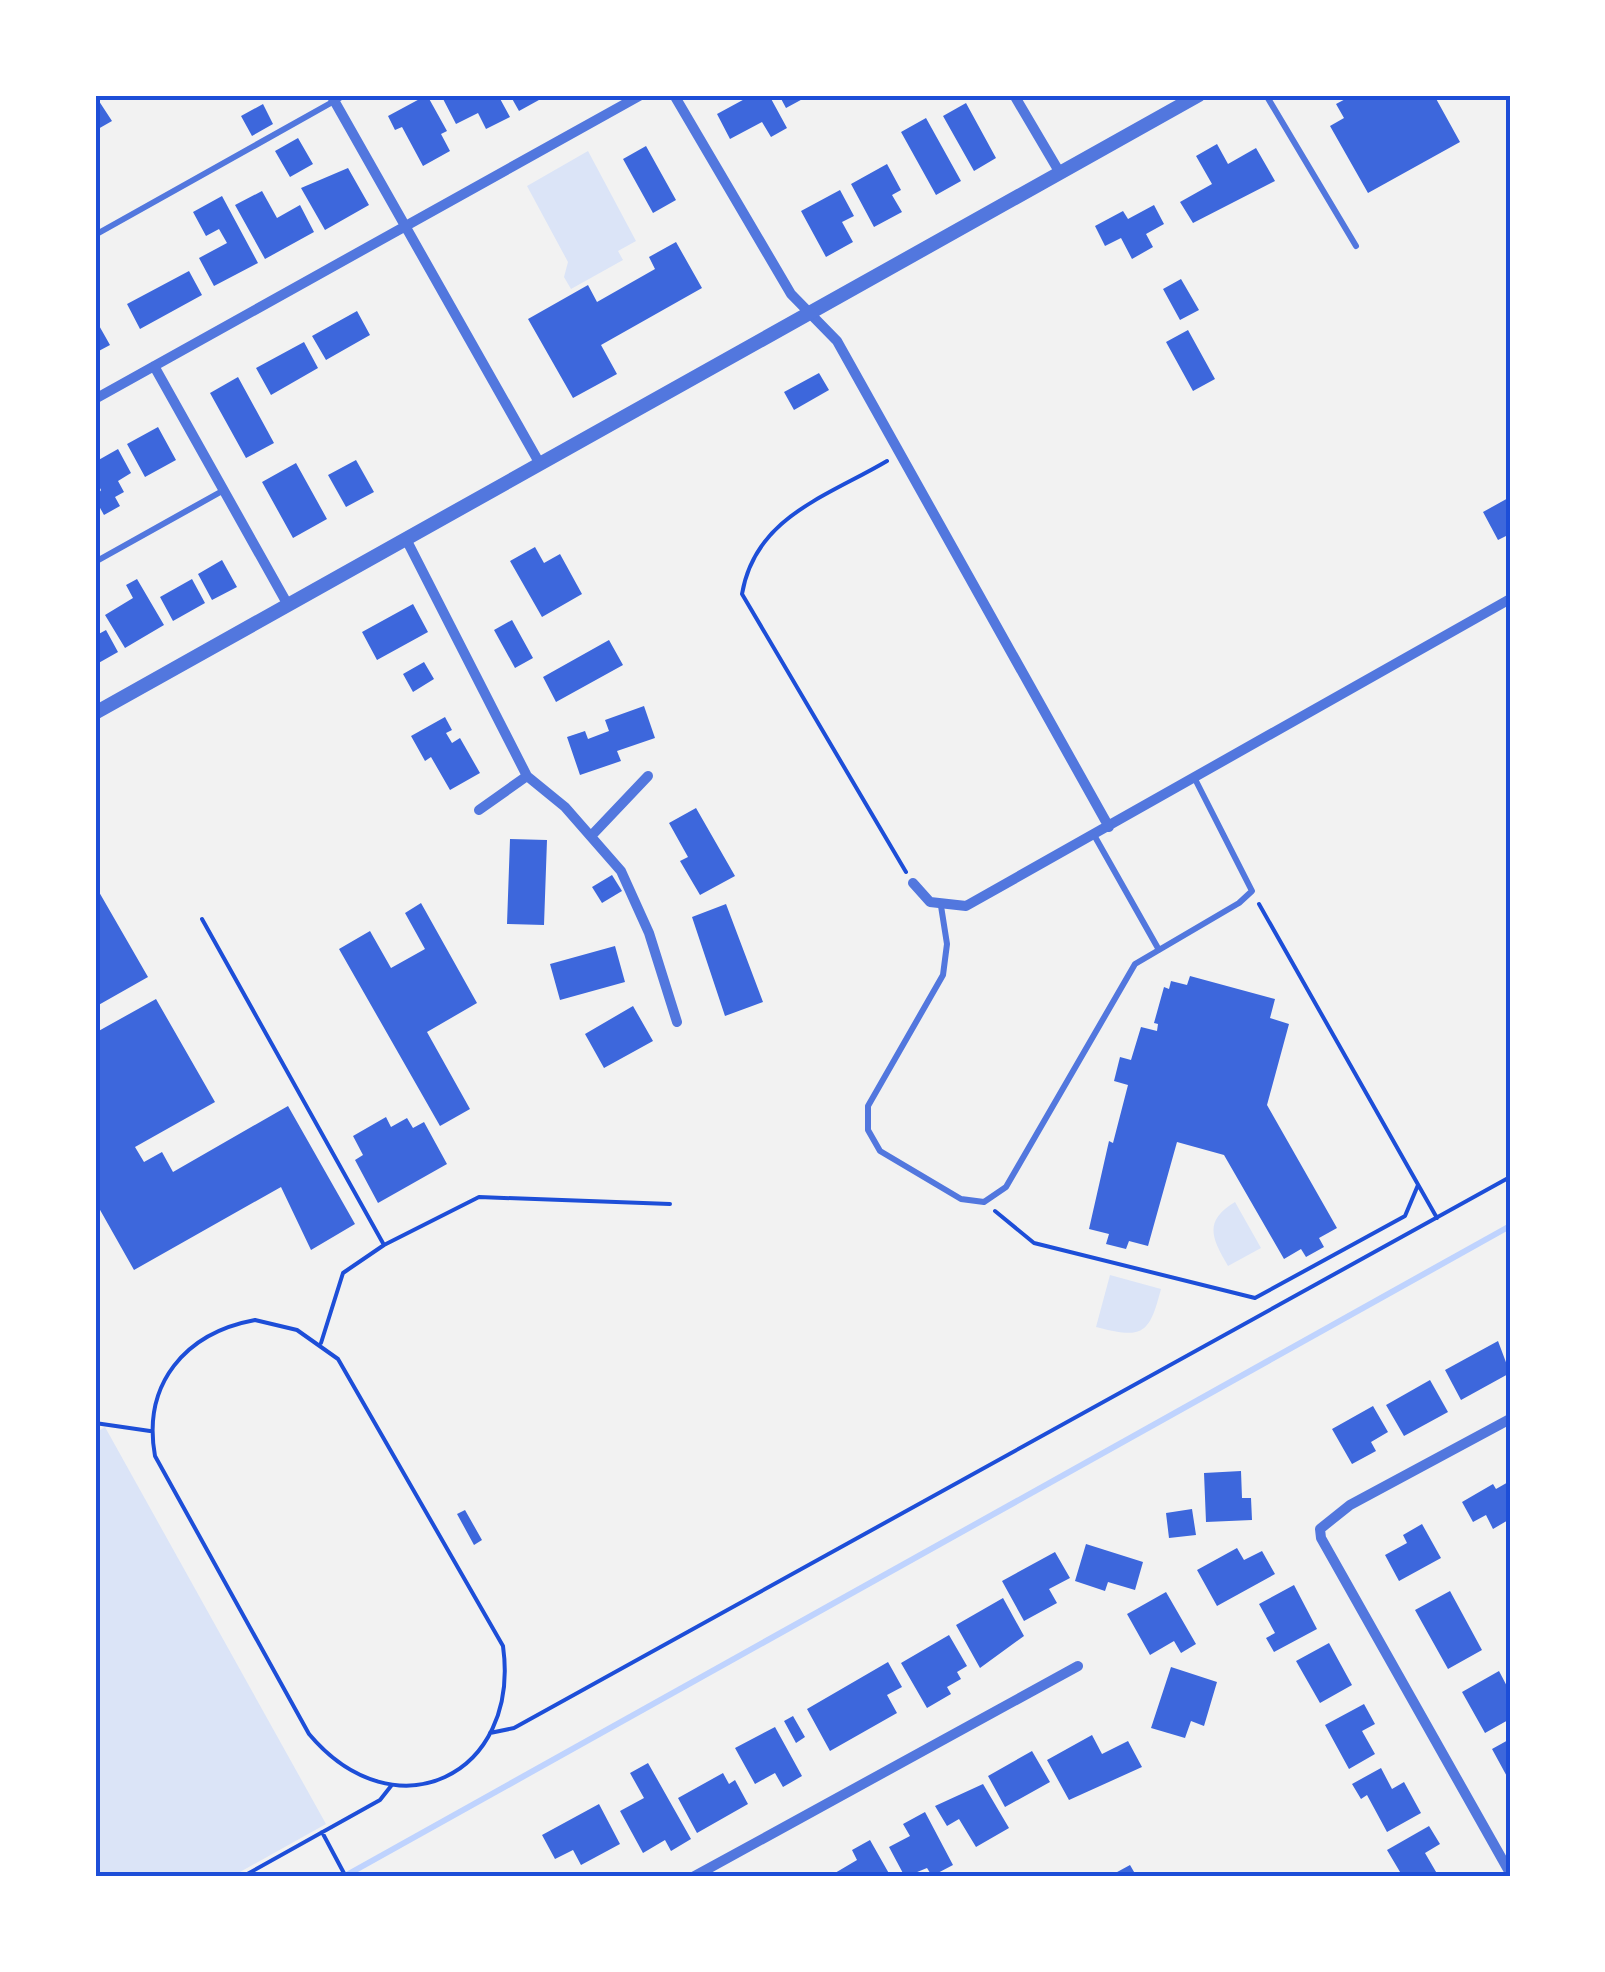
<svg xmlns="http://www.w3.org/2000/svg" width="1605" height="1972" font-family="Poppins,sans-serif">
  <rect width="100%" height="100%" fill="#f2f2f2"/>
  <path fill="#dbe4f7" d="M588,151L636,241L618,251L623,260L571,289L564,277L568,262L527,186Z
    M1235,1202L1261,1248L1228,1266C1212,1239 1203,1221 1235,1202Z
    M1110,1275L1161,1289C1149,1335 1143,1339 1096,1327Z
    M105,1427L326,1824L231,1877H95V1433Z"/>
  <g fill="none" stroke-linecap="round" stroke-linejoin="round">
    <path stroke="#bfd3fe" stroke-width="6" d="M343,1877L1510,1226"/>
  </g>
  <path fill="#3d67dc" d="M95,95L112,121L98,129L95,123Z
    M427,95L447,131L441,134L450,151L423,166L402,127L395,130L388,116Z
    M441,95H498L510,117L486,129L478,113L456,124Z
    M510,95H548L519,111Z
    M752,95H769L787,128L771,137L762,122L730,139L717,114Z
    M779,95H810L786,108Z
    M1353,95H1434L1460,142L1368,193L1330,126L1344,118L1336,104Z
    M966,103L996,158L974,171L943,116Z
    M263,104L273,124L252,136L241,116Z
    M926,118L961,181L936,195L901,132Z
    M298,138L313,164L290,177L275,151Z
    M1217,144L1228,164L1256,148L1275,181L1193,223L1180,202L1212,184L1196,156Z
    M646,146L676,200L653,213L623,159Z
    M887,164L901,190L892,195L902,212L874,227L851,184Z
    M348,168L369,205L325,230L301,188Z
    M840,190L854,216L842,222L853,242L826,257L801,211Z
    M262,191L277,218L300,205L314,232L265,259L235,205Z
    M222,196L258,263L214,286L199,258L227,243L219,229L206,236L193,212Z
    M1154,205L1164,224L1146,234L1153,247L1132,259L1121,238L1105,246L1095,226L1123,211L1128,219Z
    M676,242L702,288L601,345L617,374L573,398L528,319L588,285L597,302L655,269L649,257Z
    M189,271L202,295L140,329L127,304Z
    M1181,279L1199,310L1180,320L1163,289Z
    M357,311L370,335L326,360L312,336Z
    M97,322L110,345L95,353V324Z
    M1188,330L1215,379L1193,391L1166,342Z
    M304,342L318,368L271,395L256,368Z
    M819,373L829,390L794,410L784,392Z
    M238,377L274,443L246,458L210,393Z
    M158,427L176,460L145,477L127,444Z
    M118,449L131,473L118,481L124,492L115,497L120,506L104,515L95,499L101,490L95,478V462Z
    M356,460L374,492L346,507L328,475Z
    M296,463L327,519L293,538L262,482Z
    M1510,497V534L1498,540L1483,512Z
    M535,547L544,563L560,554L582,594L542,617L510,561Z
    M222,560L237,587L212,600L198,574Z
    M137,579L164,625L125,648L105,615L133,598L126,585Z
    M192,579L205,603L173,621L160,597Z
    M413,604L428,632L377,660L362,632Z
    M512,620L533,658L515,668L494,630Z
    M106,630L118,652L95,665V636Z
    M609,640L623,665L556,702L543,677Z
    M424,662L434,679L413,692L403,674Z
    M644,706L655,738L617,751L621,761L580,775L567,737L585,731L588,739L609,731L605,720Z
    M445,717L452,730L446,733L452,743L460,738L480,773L450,790L431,757L425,761L411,736Z
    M696,808L735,876L700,895L680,861L688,857L669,823Z
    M510,839L547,840L544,925L507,924Z
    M612,875L622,891L602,903L592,887Z
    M95,885L148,977L95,1007Z
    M421,903L477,1003L427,1032L470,1109L440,1126L339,949L370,931L391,968L425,949L405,913Z
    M726,904L763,1002L725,1016L692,917Z
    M615,946L625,982L560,1000L550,964Z
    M1190,976L1275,999L1270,1018L1289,1024L1267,1105L1337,1228L1319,1238L1324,1247L1306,1257L1301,1249L1284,1259L1224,1155L1177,1142L1148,1246L1129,1241L1126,1249L1106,1244L1109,1234L1089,1229L1109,1141L1113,1143L1128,1085L1114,1081L1120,1057L1131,1060L1141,1027L1157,1031L1158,1024L1154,1023L1164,987L1169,989L1171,981L1187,985Z
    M156,999L215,1102L135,1147L144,1162L162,1152L173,1172L288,1106L355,1224L311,1250L281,1187L134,1270L95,1201V1033Z
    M633,1006L653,1041L604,1068L585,1034Z
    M386,1117L391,1127L407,1118L413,1128L424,1122L447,1164L378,1203L355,1160L363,1155L353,1136Z
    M1498,1341L1510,1373L1461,1400L1445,1370Z
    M1430,1380L1448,1412L1404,1436L1386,1405Z
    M1373,1406L1388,1432L1371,1442L1376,1451L1352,1464L1332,1429Z
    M1241,1471L1242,1498H1251L1252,1520L1206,1522L1204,1473Z
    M1510,1481V1519L1493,1529L1486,1515L1473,1522L1462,1502L1493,1484L1496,1489Z
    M1192,1509L1196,1535L1169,1538L1166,1513Z
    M465,1510L482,1540L474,1545L457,1514Z
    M1422,1524L1441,1558L1399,1581L1385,1555L1407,1543L1403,1535Z
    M1086,1544L1143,1562L1135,1590L1108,1582L1105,1591L1075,1581Z
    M1237,1548L1244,1560L1262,1551L1275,1574L1217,1606L1197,1570Z
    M1055,1552L1070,1578L1049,1589L1057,1603L1024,1621L1002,1581Z
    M1294,1585L1317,1629L1274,1652L1266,1638L1275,1633L1259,1604Z
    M1450,1591L1482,1650L1448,1669L1415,1610Z
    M1166,1592L1196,1644L1181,1653L1174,1641L1150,1655L1127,1614Z
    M1003,1598L1024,1636L980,1668L956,1625Z
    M949,1635L967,1666L957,1672L961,1679L947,1687L951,1694L927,1708L901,1663Z
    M1329,1643L1352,1685L1320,1703L1296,1661Z
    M888,1662L902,1687L887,1695L897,1713L830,1751L807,1709Z
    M1171,1667L1217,1682L1204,1726L1191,1721L1185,1738L1151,1728Z
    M1499,1671L1510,1692V1719L1485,1733L1462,1692Z
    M1364,1704L1375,1724L1362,1731L1375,1754L1349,1769L1325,1725Z
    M793,1716L805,1737L796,1743L784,1721Z
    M775,1727L802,1776L783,1787L775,1773L755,1784L735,1748Z
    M1092,1735L1102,1754L1128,1741L1142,1767L1069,1800L1047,1760Z
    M1510,1739V1782L1492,1749Z
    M1032,1751L1050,1782L1005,1807L988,1776Z
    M648,1763L691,1839L671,1851L665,1840L643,1853L620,1811L644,1798L630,1773Z
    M1381,1768L1392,1789L1404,1782L1421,1813L1387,1832L1367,1795L1361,1799L1352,1784Z
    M723,1773L729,1784L735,1780L748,1804L697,1833L678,1798Z
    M983,1784L1009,1828L976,1847L959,1819L947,1826L935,1806Z
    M599,1804L620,1844L581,1865L573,1850L555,1859L542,1835Z
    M925,1812L953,1865L932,1876L927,1868L905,1877L889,1847L910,1836L903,1824Z
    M1429,1826L1440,1844L1425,1853L1439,1877H1403L1387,1850Z
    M870,1840L891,1877H838L835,1873L857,1860L852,1850Z
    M1130,1865L1137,1877H1108Z"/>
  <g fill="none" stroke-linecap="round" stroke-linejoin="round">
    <path stroke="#1d4ed8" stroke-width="4" d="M887,461C826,497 755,517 742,594L906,872
      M1259,904L1437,1218
      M202,919L384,1245L343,1273L321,1343
      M995,1211L1034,1243L1255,1298L1405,1216L1418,1185
      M384,1245L479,1197L670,1204
      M255,1320L297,1330L338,1359L503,1646C521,1776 395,1836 309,1734L155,1456C142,1384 185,1333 255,1320Z
      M95,1423L150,1431
      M490,1733L514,1728L1510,1177
      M322,1832L346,1877
      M242,1877L380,1800L391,1786"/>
    <path stroke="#5277de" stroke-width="6" d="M1266,95L1356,246
      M95,235L345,95
      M95,562L224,490
      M1094,835L1159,950
      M941,906L947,944L943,975L868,1106V1130L880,1151L961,1199L984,1202L1006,1187L1135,964L1239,903L1252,891L1195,779"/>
    <path stroke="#5277de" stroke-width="10" d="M331,95L540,464
      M674,95L791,294L837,341L1109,827
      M1014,95L1060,173
      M154,366L288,605
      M95,399L641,95
      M406,539L527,776L565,807L621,871L649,933L677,1022
      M479,810L527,776
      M592,835L648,776
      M913,883L930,902L966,906L1510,599
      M1510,1419L1350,1505L1320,1529L1321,1538L1510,1873
      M693,1877L1078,1666"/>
    <path stroke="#5277de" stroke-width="14" d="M95,713L1199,95"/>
  </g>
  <rect width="1605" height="1972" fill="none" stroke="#ffffff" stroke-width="195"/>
  <rect x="98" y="98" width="1410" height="1776" fill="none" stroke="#1d4ed8" stroke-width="4"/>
</svg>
